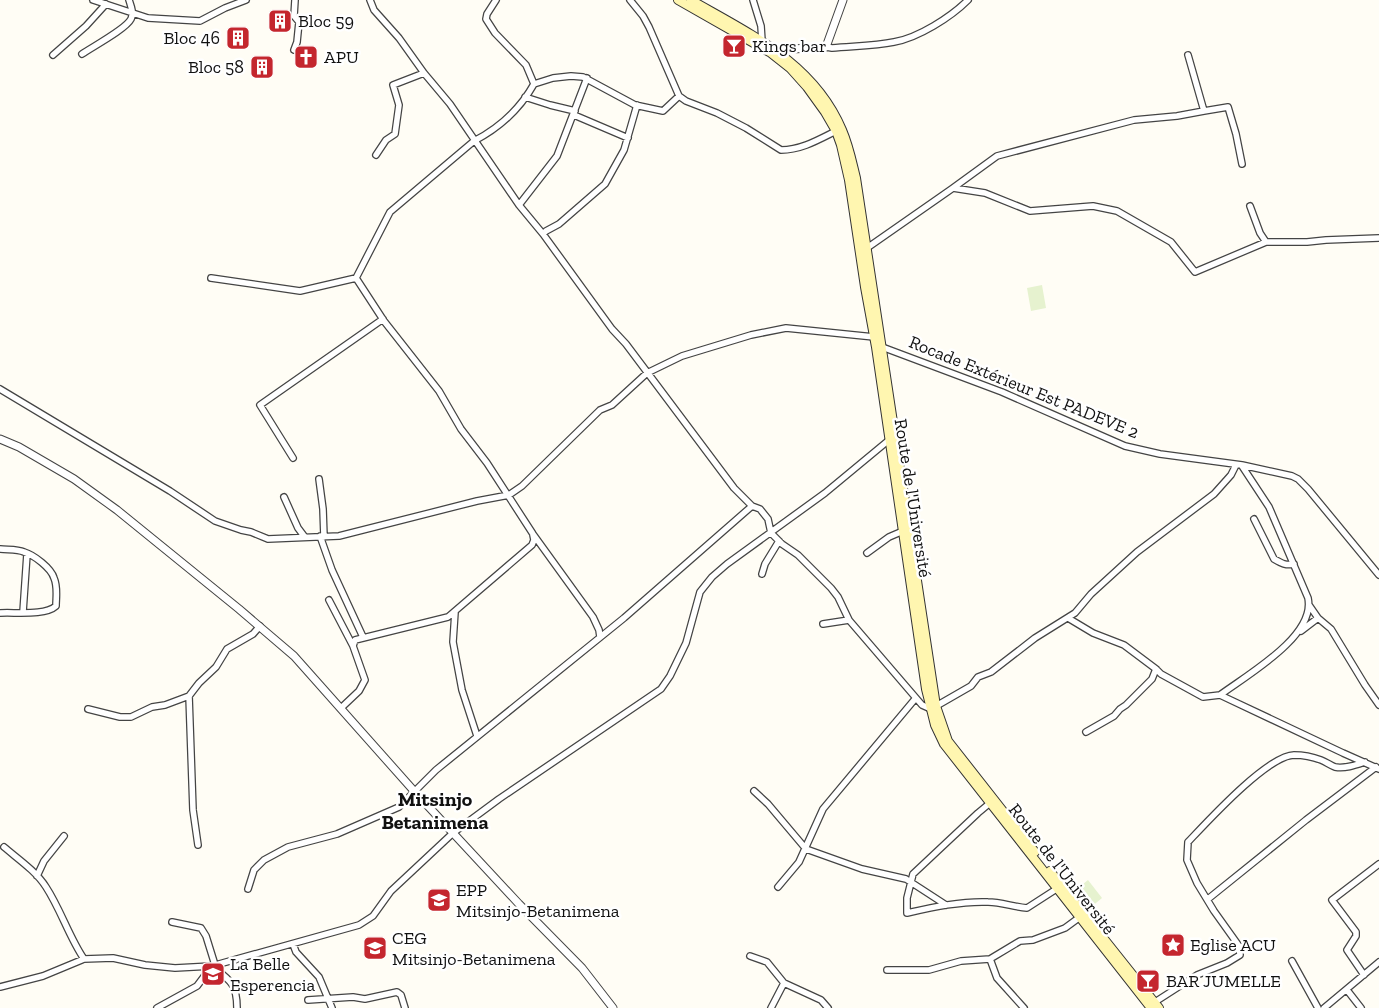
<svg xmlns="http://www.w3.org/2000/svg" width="1379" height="1008" font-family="'Zilla Slab',serif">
  <rect width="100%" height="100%" fill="#fffdf5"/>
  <path fill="#e6f2cf" d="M1042,285L1046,308L1031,311L1027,288Z
    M1088,880L1102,898L1091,907L1077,889Z"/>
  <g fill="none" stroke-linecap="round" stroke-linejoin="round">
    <g stroke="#444" stroke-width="8">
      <path id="minor" d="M93,0L148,18L200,21L225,8L246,0
        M370,0L374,10L399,38L424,73L450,104L519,205L543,234L612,329L626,344L734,488L752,506L760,509L768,519L771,533L782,544L798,555L831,588L838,597L849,620L922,705L931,709L971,686L978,677L991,672L1035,638L1075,613L1091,594L1137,552L1214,494L1231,475L1236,465
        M496,0L487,14L486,19L495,33L526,65L534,84L553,78L571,76L583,77L635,105L663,111L679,96
        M630,0L643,16L649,27L679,96L686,101L717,113L746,128L781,150C801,150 818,140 836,131
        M753,0L761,26L762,41
        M826,47L832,48C852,46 874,46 894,42C918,38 951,17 968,0
        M294,50L297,42L299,22L294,16L295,0
        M82,54C92,47 126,29 131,19C134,13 131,6 129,0
        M53,55L86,26L106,4
        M525,97L550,105L575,111
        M1204,111L1228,107L1236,134L1242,164
        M574,115L628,138
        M376,155L386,140L395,134L399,105L393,85L424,73
        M953,188L997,156L1134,120L1177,116L1204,111L1188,55
        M519,205L557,156L587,78
        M1250,206L1260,233L1266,242
        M543,234L546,231L559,224L605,184L624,150L637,105
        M867,248L953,188L985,193L1030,211L1093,206L1117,211L1171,242L1195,272L1266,242H1307L1326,240L1379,238
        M211,278L300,291L356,278L384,321L439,391L461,429L487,463L533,534L593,617L599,630L600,637
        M356,278L390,212L474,141C499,128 520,109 534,84
        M882,347L1002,392L1125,446L1160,454L1242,465L1292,476L1298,479L1308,489L1379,575
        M0,389L170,491L215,521L241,530L251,532L268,539L339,536L477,501L509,495L522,486L600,410L612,405L647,373L682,356L751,335L786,328L874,337
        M293,458L260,405L383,319
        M1242,466L1269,507L1308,598C1316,636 1247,675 1220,695L1343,753L1379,769
        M319,479L323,509L324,537
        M284,497L298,528L304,536
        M1254,519L1274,559C1281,563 1286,566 1294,564
        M320,536L332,570L363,637
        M0,549C7,550 17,549 24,552C34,555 51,568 54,578C58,587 56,597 56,606C45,616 15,612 0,613
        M867,553L889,537L903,531
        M762,574L765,564L779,541
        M329,600L353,646
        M1309,605L1318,618L1331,629L1365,685L1379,705
        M23,612L27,554
        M455,612L453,642L462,690L477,736
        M1068,618L1093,633L1124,645L1156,669L1161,674L1203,697L1220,695
        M823,624L849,620
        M1301,631L1318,618
        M189,696L193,810L198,845
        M341,708L359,691L365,680L353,646L355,640L448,617L532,545L534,540L533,535
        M88,709L120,717H131L152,707L165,705L189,696L199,683L216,667L227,649L253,634L260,626
        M1086,732L1114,716L1120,709L1126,705L1152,679L1156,669
        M754,791L768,804L806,849L862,869L906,879L946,905
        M990,803L978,813L913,874L907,898V913C934,907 961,901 988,902C1001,902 1014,907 1027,908L1058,888
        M4,847C18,859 36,871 46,887C61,910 69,937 84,959
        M37,876L44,861L64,836
        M778,887L799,862L823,809L915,699
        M248,889L254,870L264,860L288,847L337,834L399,807L436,770L624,618L752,506
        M1208,899L1306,820L1376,767
        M172,922L201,928L206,936L215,965
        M293,944L296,952L319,977L332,1008
        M750,956L767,962L784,983L821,1000L828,1008
        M990,959L997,978L1024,1008
        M1292,961L1318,1008
        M212,966C230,980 237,984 237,1008
        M887,970H929L961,961L990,959L1020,941L1033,940L1065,928L1080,917
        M1364,975L1347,950L1356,936V932L1332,900L1379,864
        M0,987L43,976L84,959L113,958L145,965L175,968L212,966L359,925L373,916L391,891L453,833L499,799L661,689L670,676L686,643L700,592L712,577L727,564L825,493L889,440
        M1347,990L1361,1008
        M308,1000L353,997L365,999L397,992L401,995L405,1008
        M1155,1002L1197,975L1227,963L1240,955L1239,946L1214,911L1197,883L1187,860L1188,842C1208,821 1267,756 1294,755C1303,755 1313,757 1321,760C1326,762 1330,765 1335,767C1345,769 1356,765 1365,762
        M157,1008L197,986L212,966
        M771,1008L784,983
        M1324,1008L1379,962"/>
    </g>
    <g stroke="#444" stroke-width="9">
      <path id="tertiary" d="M776,50L826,47L843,0
        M0,439L19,447L74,479L117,510L239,609L294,656L414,791L519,904L582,968L613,1008"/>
    </g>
    <g stroke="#333" stroke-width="10">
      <path id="secondary" d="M678,0L771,53L790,68L807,87L825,112L836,131L841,145L849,180L865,287L876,347L926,689L935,725L944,744L1151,1008
        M691,0C750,34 814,63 842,130C849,146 852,162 856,178L936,706L948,741L1035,852
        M1050,871L1159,1008"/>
    </g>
    <use href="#minor" stroke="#fff" stroke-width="5.5"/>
    <use href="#tertiary" stroke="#fff" stroke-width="7"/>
    <use href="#secondary" stroke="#fff6b0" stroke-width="8"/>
  </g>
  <defs>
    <g id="building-square" transform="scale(1.25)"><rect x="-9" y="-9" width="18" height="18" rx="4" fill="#c4262e" stroke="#fff"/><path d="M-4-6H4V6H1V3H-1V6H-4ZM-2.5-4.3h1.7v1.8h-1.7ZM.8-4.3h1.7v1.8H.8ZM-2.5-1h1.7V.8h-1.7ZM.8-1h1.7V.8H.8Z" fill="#fff"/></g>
    <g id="bar-square" transform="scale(1.25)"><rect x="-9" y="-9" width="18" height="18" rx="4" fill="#c4262e" stroke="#fff"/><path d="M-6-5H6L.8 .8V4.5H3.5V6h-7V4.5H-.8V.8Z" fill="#fff"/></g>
    <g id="church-square" transform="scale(1.25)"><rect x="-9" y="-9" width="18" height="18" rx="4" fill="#c4262e" stroke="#fff"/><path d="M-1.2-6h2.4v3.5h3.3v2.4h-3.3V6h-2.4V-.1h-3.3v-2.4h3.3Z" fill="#fff"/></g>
    <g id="school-square" transform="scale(1.25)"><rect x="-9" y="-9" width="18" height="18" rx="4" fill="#c4262e" stroke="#fff"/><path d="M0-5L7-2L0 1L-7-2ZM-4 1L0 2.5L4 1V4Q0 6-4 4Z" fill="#fff"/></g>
    <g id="sight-square" transform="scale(1.25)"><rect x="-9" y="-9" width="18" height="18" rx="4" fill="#c4262e" stroke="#fff"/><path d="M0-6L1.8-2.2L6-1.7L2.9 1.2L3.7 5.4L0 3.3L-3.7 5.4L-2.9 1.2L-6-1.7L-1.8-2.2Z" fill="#fff"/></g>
  </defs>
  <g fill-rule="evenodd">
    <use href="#building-square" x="280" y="21"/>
    <use href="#building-square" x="238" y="38"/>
    <use href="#bar-square" x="734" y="46"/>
    <use href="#church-square" x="306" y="57"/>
    <use href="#building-square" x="262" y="67"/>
    <use href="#school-square" x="439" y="900"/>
    <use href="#sight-square" x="1173" y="945"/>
    <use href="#school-square" x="375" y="948"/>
    <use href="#school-square" x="213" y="974"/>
    <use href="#bar-square" x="1148" y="981"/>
  </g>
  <g text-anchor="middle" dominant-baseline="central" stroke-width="5" stroke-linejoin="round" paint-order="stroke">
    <g font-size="18" fill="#111" stroke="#fff" text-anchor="start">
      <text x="298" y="21">Bloc 59</text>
      <text x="220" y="38" text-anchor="end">Bloc 46</text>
      <text x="752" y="46">Kings bar</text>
      <text x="324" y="57">APU</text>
      <text x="244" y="67" text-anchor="end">Bloc 58</text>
      <text x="456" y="890">EPP<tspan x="456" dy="21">Mitsinjo-Betanimena</tspan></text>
      <text x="392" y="938">CEG<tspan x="392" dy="21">Mitsinjo-Betanimena</tspan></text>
      <text x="1190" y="945">Eglise ACU</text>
      <text x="230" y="964">La Belle<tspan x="230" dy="21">Esperencia</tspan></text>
      <text x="1166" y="981">BAR JUMELLE</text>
    </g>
    <g font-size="18" fill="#111" stroke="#fff">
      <text transform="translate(1024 387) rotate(22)">Rocade Extérieur Est PADEVE 2</text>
      <text transform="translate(913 498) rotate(81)">Route de l'Université</text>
      <text transform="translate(1062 869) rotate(52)">Route de l'Université</text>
    </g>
    <g font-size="20" font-weight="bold" fill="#111" stroke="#fff">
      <text x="435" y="799">Mitsinjo<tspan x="435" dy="23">Betanimena</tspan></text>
    </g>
  </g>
</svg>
